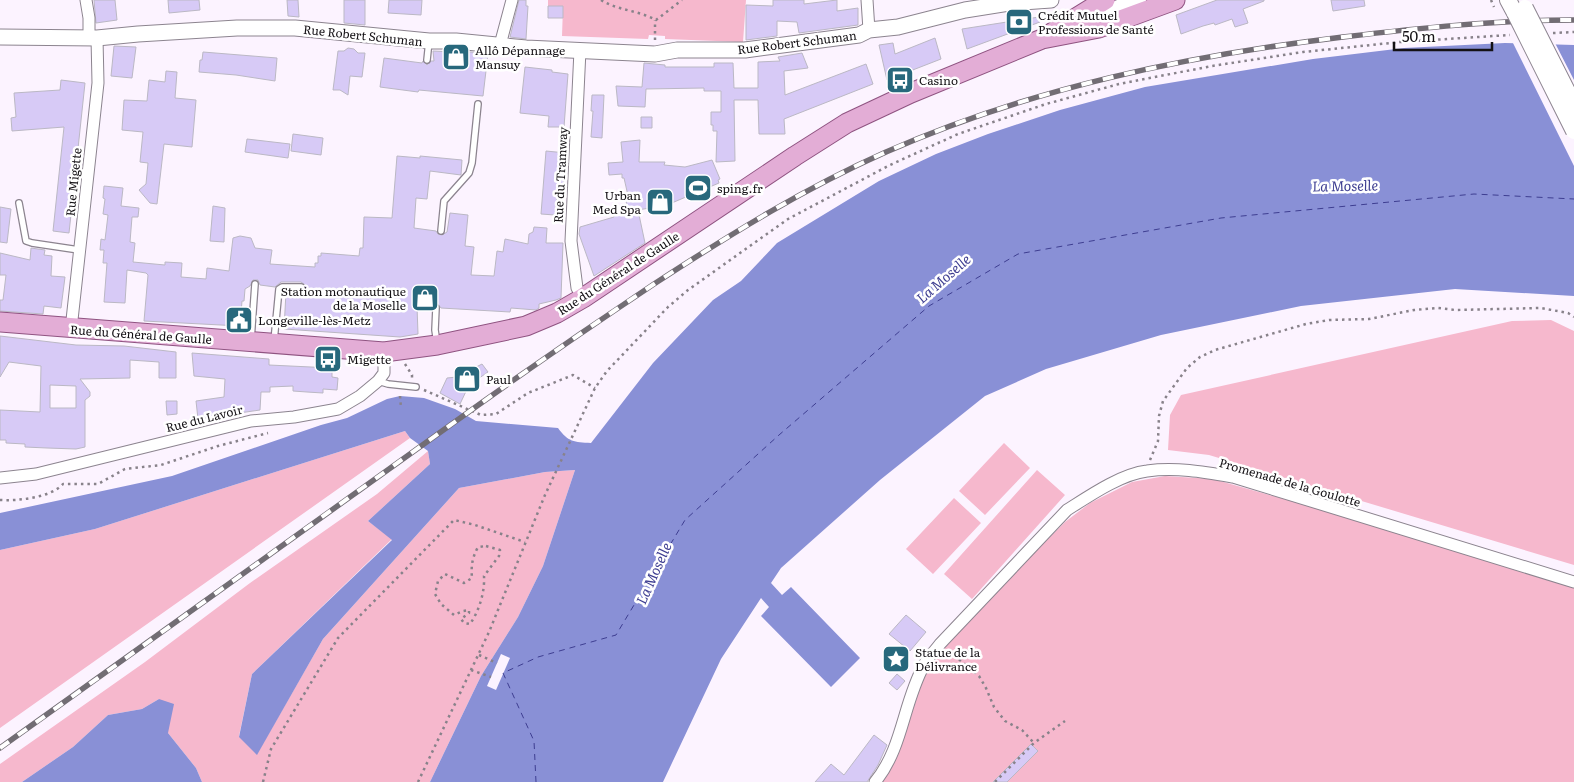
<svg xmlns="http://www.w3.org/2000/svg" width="1574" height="782" font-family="Literata,serif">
  <rect width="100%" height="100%" fill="#fcf3ff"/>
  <path fill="#f6b8cd" d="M548,0H746L743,42L665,39V36L649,35L648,39L562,36L563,7L548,6Z
    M1551,320L1574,331V565L1209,455L1168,450L1170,415L1181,395L1512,321Z
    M405,431L410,438L0,728V550L95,529Z
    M1004,443L1030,468L985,515L959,491Z
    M428,451L430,464L368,521L392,539L252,674L239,736L257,754L323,639L459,488L545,472L575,470L543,566L518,617L481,676L430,782H202L196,768L168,733L159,699L142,709L108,715L73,747L22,782H0V764L145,662L250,583L377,494Z
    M1037,470L1065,495L972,599L944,574Z
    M1165,476L1213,479L1383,527L1574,588V782H881L889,772L900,750L923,679L937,656L1009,578L1065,522L1090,503L1132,482Z
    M954,498L981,523L933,574L906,549Z"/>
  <path fill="#8990d6" d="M1505,43L1574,45V296L1455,289L1301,306L1161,335L1046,369L985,396L880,480L781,568L771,583L782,595L791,587L860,658L831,687L761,616L769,607L761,598L721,659L663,782H430L481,676L518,617L543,566L575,470L545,472L459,488L323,639L257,755L239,737L252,674L392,540L368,521L430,464L428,451L410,438L405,431L95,529L0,550V513L172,476L321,425L347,418L387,399L400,396L424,398L455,409L476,421L558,428C568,442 574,442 591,443L653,363L713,300L741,281L777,243L879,181L936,154L988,134L1060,110L1145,87L1313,59L1404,48Z
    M159,699L174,704L168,733L196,768L202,782H22L73,747L108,715L142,709Z"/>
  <path fill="#fcf3ff" d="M1512,41L1555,43L1574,80V166Z
    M501,654L510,658L496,690L487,686Z"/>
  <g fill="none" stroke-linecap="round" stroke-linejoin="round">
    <path stroke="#3e3e91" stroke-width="1" stroke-dasharray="6 5" stroke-linecap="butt" d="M536,782L534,741L503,673L538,657L616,635L685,520L779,435L929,306L1018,254L1221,218L1474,194L1574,199"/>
  </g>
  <path fill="#d7caf6" stroke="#bbb8c4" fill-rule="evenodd" d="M94,0H115L117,20L96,23Z
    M168,0H199L200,10L169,13Z
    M287,0H298L299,17L288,16Z
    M344,0H365V25L344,23Z
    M389,0H422L421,15L388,13Z
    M519,0H526V6H528L526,39L510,37Z
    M773,0H804V4L837,0V11L858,8V25L799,33L797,22L777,21V36L746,40V5L773,6Z
    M1217,0H1264V1L1243,9L1248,23L1235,27L1232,19L1215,25L1214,23L1203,26L1181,34L1176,15Z
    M1331,0H1364L1365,6L1333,11Z
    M548,6H563V18H548Z
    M1039,17L1040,22L967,49L962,29Z
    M935,38L941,59L887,80L879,45L893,43L895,54Z
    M114,46L136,47L132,78L111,76Z
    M348,48L354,49L358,53H365L362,77L350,76L348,95L340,90H333L338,51H344Z
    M453,50L488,54L483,96L419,90L418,92L380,87L384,58L422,63L423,61L427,65L431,61H434L433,51L453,52Z
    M203,52L277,58L275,81L236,75L199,72L200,60H202Z
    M802,53L808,68L784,71L785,95L866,64L873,84L784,119L785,134H759L758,100H734L735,161L716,162L717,131H713V125H711V112H721V91H704V88L646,89L645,107L618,106L616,86L642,87L644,63L665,65V67H714V63H733L734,88H758V62L780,61L778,57Z
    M525,67L552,70V72L568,74L564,127H548L549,116L520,113Z
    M166,71L177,72L175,98L196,100L192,147L164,144L157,204L150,203L139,190L146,184L148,163L140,162L143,132L122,130L124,100L147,101L149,80L165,82Z
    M61,80L85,83L69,233L53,231L64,127L12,131L11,118L16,117L14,93L60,90Z
    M592,95H604L602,138L591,137L593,111H591Z
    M641,117H652V128H641Z
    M293,134L323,138L321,155L291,151Z
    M247,139L290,144L288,158L245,152Z
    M640,140L639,162H665L664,165L685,167L712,160L720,179L718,180L719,183L667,205L638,210L645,243L594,276L579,234L580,227L614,217L613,211L628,210L626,201L629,200L624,178H622V174L609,175L608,163L623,162L621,142Z
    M546,151L566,153L563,190H558L555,215L541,214Z
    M397,156L420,158V156L462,160L461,175L430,171L427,199L416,198L414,228L436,231L438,234L442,235L447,232L450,213L468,215L465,246L474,247L471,275L494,276L497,251L503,252L505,239L528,244L529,234L533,232L534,227L547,228L546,243H563L561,298L556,300L539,304V308L536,310L511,308L510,312L441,308L437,303L433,304L431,307L417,306L418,334L400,337L284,329L286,292L304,291L305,285L301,282H281L275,287L260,285L258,280H253L250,286L245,289L244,301H242L240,326L144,321L148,275L146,273L127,270L125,303L104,302L107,263H103L104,250H100L101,239L105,240L108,215L103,214L105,199L103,198L104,186L123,188L121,206L139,208L138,217H132L130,242L135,243L133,262L165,265V262L182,263L181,277L206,279L207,268L229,271L233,238L240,236L251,238L255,248L272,250L270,264L315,267V263H318V256H321V253L359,256L360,248H363L364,217L392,218Z
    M213,206L225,208L224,242L210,241Z
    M0,207L11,209L7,243L0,242Z
    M31,248L45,250L44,255L52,256L51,276L65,277L61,308L44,306L43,314L0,311V300H3L6,275H0V253L30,260Z
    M0,336L76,345L124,346L176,352V378H159V362L130,360V378L80,379L90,392V396L85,400V447L76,449L47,448L25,447V444L6,443V440H0V410L40,412L41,366L9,362L0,377ZM50,385L76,386V408H50Z
    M192,353L269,359V365L332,368V377L338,378L337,390L323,389V393L307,392L293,391V386L270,387V392H261L260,410L198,419L196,401L224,397L225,379L194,376Z
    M482,364L488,372L469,385L460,404L440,393L447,378L457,377Z
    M166,401H177V414L167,415Z
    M906,615L926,632L910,651L889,634Z
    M897,674L905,681L897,690L889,683Z
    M874,735L887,745L878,765L867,782H815L831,764L844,775Z
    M1031,744L1038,751L1007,782H993Z"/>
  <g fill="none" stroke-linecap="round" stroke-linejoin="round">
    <g stroke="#8c848f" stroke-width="8">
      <path id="service" d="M427,60L429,41
        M19,203L26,241L32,243L79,250
        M441,231L444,201L469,173L472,163L478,104
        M436,308L435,330L437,343
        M251,340L255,284
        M274,341L279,289L282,287H301
        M378,381L388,384L416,387"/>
    </g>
    <g stroke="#8c848f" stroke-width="13">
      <path id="minor" d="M86,0L89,18V38
        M867,0L869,30
        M500,45L512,0
        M580,50L571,241L577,288L583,298
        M71,329L98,83L97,38
        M0,478L36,474L251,421L294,417L338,409L360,396L378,381L384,373V352
        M875,782C903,748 903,703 924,665C928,657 935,651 940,644L1067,510C1089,496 1121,474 1147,471C1176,467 1204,472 1233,477L1574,582"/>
    </g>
    <g stroke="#8c848f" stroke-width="17">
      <path id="tertiary" d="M0,37L97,38L138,34L237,28H295L429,41H456L526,48L655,54L677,50H745L859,35L869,30L898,27L965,10L1009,3L1051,0"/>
    </g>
    <g stroke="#8c848f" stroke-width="18">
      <path id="secondary" d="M1508,0L1515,13
        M1073,27L1138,0"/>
    </g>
    <g stroke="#8f5381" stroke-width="21">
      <path id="primary" d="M1050,34L1105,0
        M0,322L384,352L437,345L526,326L557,313L583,298L795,156L847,123L911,93L1042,39L1099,28L1175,0"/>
    </g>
    <path stroke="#88828a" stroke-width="2.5" stroke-dasharray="2.5 4" stroke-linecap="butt" d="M601,0C619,11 638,10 656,20L682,0
      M1491,0L1494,7
      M1553,33L1574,32
      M655,40V20
      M405,364L412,375V379
      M424,390L481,415L496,414L528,393L573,375L595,388
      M400,396L401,408
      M1150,460L1158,441L1159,416L1163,401L1187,368L1200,357L1215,350L1306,324L1329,320L1369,319L1414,310L1438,308L1455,310L1541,308L1568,313L1574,317
      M0,500C18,501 50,498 63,484H98L125,469L161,465L218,446L268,433
      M486,546L500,550L499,556L484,576C485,592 479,611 470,624L464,623L461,619L469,613V610L463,611L454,615L441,604L435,594L438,581L445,574L464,583L472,578C471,566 472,558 478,547Z
      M949,651L979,676L986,688L994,707L1005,721L1022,730L1034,743
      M479,655L497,663
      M471,670L491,677
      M263,782L271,749L338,638L454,520L475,525L525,542
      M418,782L489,632L545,495L595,388L607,371L668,307L688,290L788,219L890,165L958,134L1046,104L1119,84L1212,66L1303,52L1400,42L1510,35
      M995,782L1034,743L1065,721"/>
    <use href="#service" stroke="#fff" stroke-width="5.5"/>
    <use href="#minor" stroke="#fff" stroke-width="11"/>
    <use href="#tertiary" stroke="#fff" stroke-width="15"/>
    <use href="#secondary" stroke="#fff" stroke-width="16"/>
    <use href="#primary" stroke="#e3add6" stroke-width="19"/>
    <g stroke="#726d74" stroke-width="5.5">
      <path id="rail" d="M0,748C150,641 299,533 449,426C517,377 585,330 654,284C729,235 805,188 886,152C1031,88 1186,56 1343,37C1419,28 1497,20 1574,20"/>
    </g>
    <use href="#rail" stroke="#fff" stroke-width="4" stroke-dasharray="11" stroke-linecap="butt"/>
    <g stroke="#8c848f" stroke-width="18" stroke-linecap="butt">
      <path id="secondary-bridge" d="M1525,8L1574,105
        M1515,13L1574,131"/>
    </g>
    <use href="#secondary-bridge" stroke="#fff" stroke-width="16"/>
  </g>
  <defs>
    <g id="bank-square" transform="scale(1.4375)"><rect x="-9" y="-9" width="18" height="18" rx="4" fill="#27687c" stroke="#fff"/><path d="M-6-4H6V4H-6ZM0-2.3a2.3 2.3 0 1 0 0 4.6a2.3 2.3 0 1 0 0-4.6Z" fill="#fff"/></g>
    <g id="shop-square" transform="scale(1.4375)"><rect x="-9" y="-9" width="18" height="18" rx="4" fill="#27687c" stroke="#fff"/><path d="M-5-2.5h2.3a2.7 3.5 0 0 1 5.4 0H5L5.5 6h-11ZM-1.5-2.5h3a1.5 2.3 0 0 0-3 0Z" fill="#fff"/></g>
    <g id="bus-square" transform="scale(1.4375)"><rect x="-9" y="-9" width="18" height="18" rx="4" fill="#27687c" stroke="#fff"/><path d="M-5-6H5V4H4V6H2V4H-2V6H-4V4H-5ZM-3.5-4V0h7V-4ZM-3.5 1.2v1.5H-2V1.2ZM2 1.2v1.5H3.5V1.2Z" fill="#fff"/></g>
    <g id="stadium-square" transform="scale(1.4375)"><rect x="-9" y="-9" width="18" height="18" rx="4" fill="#27687c" stroke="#fff"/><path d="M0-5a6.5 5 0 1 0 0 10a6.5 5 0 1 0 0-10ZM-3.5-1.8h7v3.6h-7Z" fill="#fff"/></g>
    <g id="civic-square" transform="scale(1.4375)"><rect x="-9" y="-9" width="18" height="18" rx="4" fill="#27687c" stroke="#fff"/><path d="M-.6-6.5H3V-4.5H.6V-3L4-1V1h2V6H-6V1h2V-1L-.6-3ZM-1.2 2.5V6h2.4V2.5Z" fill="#fff"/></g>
    <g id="sight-square" transform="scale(1.4375)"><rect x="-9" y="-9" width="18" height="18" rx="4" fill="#27687c" stroke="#fff"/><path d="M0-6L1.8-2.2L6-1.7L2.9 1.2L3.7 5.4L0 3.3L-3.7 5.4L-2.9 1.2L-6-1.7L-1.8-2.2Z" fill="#fff"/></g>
  </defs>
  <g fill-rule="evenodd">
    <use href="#bank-square" x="1019" y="22"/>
    <use href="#shop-square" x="456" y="57"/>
    <use href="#bus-square" x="900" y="80"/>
    <use href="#stadium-square" x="698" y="188"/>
    <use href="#shop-square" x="660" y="202"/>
    <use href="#shop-square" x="425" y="298"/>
    <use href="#civic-square" x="239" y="320"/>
    <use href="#bus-square" x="328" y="359"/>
    <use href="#shop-square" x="467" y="379"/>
    <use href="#sight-square" x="896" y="659"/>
  </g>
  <g text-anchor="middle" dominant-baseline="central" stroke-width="5" stroke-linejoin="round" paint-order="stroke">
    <g font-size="12" fill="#141115" stroke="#fff" text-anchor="start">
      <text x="1038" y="15">Crédit Mutuel<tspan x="1038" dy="14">Professions de Santé</tspan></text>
      <text x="475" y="50">Allô Dépannage<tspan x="475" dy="14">Mansuy</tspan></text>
      <text x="919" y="80">Casino</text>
      <text x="717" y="188">sping.fr</text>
      <text x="641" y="195" text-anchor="end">Urban<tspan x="641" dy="14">Med Spa</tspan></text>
      <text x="406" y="291" text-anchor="end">Station motonautique<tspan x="406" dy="14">de la Moselle</tspan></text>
      <text x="258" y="320">Longeville-lès-Metz</text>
      <text x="347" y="359">Migette</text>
      <text x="486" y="379">Paul</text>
      <text x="915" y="652">Statue de la<tspan x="915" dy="14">Délivrance</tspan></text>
    </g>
    <g font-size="12" fill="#141115" stroke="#fff">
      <text transform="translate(363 35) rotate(6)">Rue Robert Schuman</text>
      <text transform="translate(797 42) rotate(-7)">Rue Robert Schuman</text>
      <text transform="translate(560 175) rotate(-87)">Rue du Tramway</text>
      <text transform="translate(73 182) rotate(-84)">Rue Migette</text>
      <text transform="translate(618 273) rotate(-33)">Rue du Général de Gaulle</text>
      <text transform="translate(141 334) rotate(4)">Rue du Général de Gaulle</text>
      <text transform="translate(204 418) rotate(-14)">Rue du Lavoir</text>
      <text transform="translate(1290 482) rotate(16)">Promenade de la Goulotte</text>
    </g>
    <g font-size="14" font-style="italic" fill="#3e3e91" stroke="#fff">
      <text transform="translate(1345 185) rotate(-1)">La Moselle</text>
      <text transform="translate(943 278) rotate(-41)">La Moselle</text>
      <text transform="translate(653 573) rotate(-66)">La Moselle</text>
    </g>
  </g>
  <path d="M1394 42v8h98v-8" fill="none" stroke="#141115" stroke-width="2.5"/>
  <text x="1402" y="42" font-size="15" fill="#141115" stroke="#ffffff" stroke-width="4" paint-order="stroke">50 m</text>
</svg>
